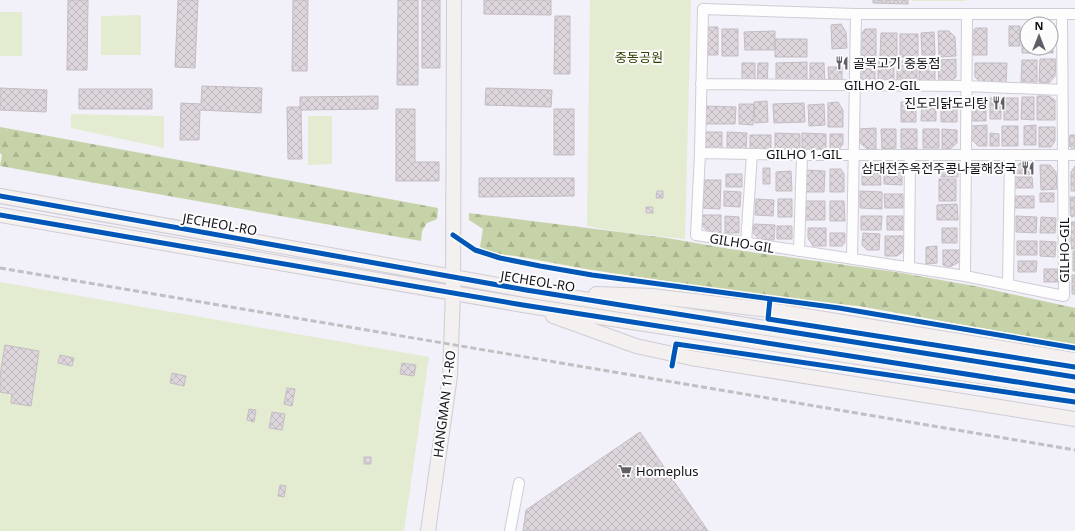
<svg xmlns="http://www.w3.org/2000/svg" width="1075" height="531" font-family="'Noto Sans','Noto Sans KR',sans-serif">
  <defs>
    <pattern id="forest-firs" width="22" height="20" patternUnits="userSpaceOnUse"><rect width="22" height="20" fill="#c6d3a8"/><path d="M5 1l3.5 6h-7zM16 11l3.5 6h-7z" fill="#a9b490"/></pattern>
    <pattern id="building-cross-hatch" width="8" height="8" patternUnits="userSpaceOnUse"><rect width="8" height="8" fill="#ddd6dc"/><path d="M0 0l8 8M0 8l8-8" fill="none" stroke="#bdb7bc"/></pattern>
  </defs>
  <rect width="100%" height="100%" fill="#f2f0f8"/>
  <path fill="url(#forest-firs)" d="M0,127L438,208L437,219L427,223L422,231L421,241L0,166L2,155L0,153Z
    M469,213L667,238L730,249L896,272L980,287L1075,308V345L859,306L783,299L586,269L516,256L487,253L480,247L483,229L469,220Z"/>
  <path fill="#e3ecd1" d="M590,0H691L685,239L614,231L587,226Z
    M913,0H966V1H913Z
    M0,12H22V56H0Z
    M141,15V55H101V16Z
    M71,114L164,116V148L71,128Z
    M308,116H332V164L308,165Z
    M0,282L429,357L404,531H0Z"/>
  <path fill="url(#building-cross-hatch)" stroke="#c3bdc3" d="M68,0H88L87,70H67Z
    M178,0H198L195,68L175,67Z
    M293,0H308L307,71H292Z
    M398,0H418V85H397Z
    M422,0H440V68H422Z
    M484,0H551V15L484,14Z
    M873,0H908V4L873,3Z
    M555,16H570V74H554Z
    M841,24L846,32L847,48L832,49L831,25Z
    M1009,26H1020V46H1009Z
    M709,27H718V55H703V33Z
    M976,28H987V55H970V33Z
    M1051,28L1053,31V53H1039V48H1051Z
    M722,29H738V56H722Z
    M865,29H876V58L857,57L858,38Z
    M1022,29H1027V48H1037V53H1022Z
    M775,31V50H745L744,32Z
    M938,31H949L955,37L956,56L939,57Z
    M934,32L935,55H922L921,33Z
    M881,33H897V57H880Z
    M900,34H918V57H900Z
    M775,39H807V57H775Z
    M956,59V77L949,83L939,84L938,60Z
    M1040,59H1056L1055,76L1049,83L1039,82Z
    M1022,60H1037V82H1021Z
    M894,61V84H878V62Z
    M897,61H917V84H897Z
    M807,62V84L776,85V63Z
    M919,62H935V83H919Z
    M742,63H755V84H742Z
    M758,63H768L767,86L757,85Z
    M810,63H824L825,85H810Z
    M857,63H875V85H867L857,75Z
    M975,63H1007L1006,85L982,84L975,77Z
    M828,67H842V79L835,85H829Z
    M202,86L262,88L261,113L200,110L199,140H180L181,103L201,104Z
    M0,88L47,90L46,112L0,110Z
    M486,88L552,90L551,107L485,105Z
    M79,89H152V109H79Z
    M378,96V109L301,110L302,159H288L287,107H300V97Z
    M1037,96H1049L1055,100V120H1037Z
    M1022,97H1034V120L1021,119Z
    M941,98H948L957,104V122H941Z
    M990,98H1001V119H990Z
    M1004,98H1018V120H1004Z
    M972,99H986V121H972Z
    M922,100H936V121H921Z
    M767,101L768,122L755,123L754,102Z
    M838,102L843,110V127H828V103Z
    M901,102H916V122H901Z
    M804,103L805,122L774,123L773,104Z
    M739,104H754L753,125L739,124Z
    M824,104L825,125L809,126L808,105Z
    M704,106L736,107L735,124H703Z
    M396,109H415V162H439V181H396Z
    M554,109H574V155H554Z
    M987,125V146H978L971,139V126Z
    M1036,125V145H1024V126Z
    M1002,126H1018V146H1002Z
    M1039,127H1055V141L1051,147H1039Z
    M876,128V149H867L859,142V129Z
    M881,129H896V148L882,149Z
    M901,129H917V149L901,148Z
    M923,129H939V148H923Z
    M942,129L957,130V143L950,149H942Z
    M702,132H722V151H709L702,142Z
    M727,132L747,133L746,151L727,150Z
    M775,133L800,134V151L775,150Z
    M802,133L826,134V150H802Z
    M990,133L999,134V146H990Z
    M830,134H843V144L838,151H830Z
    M750,135H771V150H750Z
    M1070,135H1075V151L1069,146Z
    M941,163H953L958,169V177H941Z
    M1020,163L1034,164L1033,175L1014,173V169Z
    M1040,165H1050L1056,172L1057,189L1041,190Z
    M880,166L881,185H862V172L868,167Z
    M1075,166V191H1071V172Z
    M763,168H770V184H763Z
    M830,169H841L844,174V192H830Z
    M884,169L902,170V185L884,184Z
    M803,170L825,171L824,192H803Z
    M791,171L792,191H776V172Z
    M726,174H742V187H726Z
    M1013,177H1032L1033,188H1013Z
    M479,178H574V196L479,197Z
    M939,179H956V201H939Z
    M704,180H721L720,209L703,208Z
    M657,191H663V198H656Z
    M724,191L741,192L740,207L724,206Z
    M860,191L882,192V209L860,208Z
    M1040,193H1054V202H1040Z
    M884,194H903V208H885Z
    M1015,196H1034V208H1015Z
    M1070,197H1075V216L1071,217Z
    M756,199L774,200L773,216L755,215Z
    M778,199H792V217H778Z
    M804,201H825V220H805Z
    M830,201H844L845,221H830Z
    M957,204L958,220H937V205Z
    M646,207H653V213H646Z
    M700,215H721V233H709L701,224Z
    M725,216L739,217V233H725Z
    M861,216H882L881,230H861Z
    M887,216H903V230H887Z
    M1016,216L1037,217L1036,233L1016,232Z
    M1041,217L1056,218L1055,233H1040Z
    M1071,222H1075V249H1071Z
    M754,224L775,225L774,240L759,239L753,233Z
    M777,226H792V239H777Z
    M808,228H826V246H813L808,238Z
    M942,228H957V243H942Z
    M830,233H845V242L842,246H830Z
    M863,233L880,234L879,250H867L862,245Z
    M885,236H904V251L897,256H885Z
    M1017,241H1037V255H1017Z
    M1040,241L1056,242L1055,257L1040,256Z
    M937,246V263L926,264V247Z
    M943,250H961V261L950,267L943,265Z
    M1073,251H1075V271H1073Z
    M1018,261H1037L1036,272H1018Z
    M1044,269H1058V282H1044Z
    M1072,275H1075V294H1072Z
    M5,345L39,351L31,406L11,403L12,394L0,392V375Z
    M60,355L74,358L72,366L58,363Z
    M402,363L416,365L414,376L400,374Z
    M172,373L186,376L184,386L170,383Z
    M287,388L295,389L292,406L284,404Z
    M249,409L256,410L254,422L247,420Z
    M272,412L285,414L282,430L269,428Z
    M640,432L708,531H523L526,510Z
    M364,457H371V464H364Z
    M280,485L286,486L284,497L278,496Z"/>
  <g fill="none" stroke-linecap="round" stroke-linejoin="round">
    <g stroke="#cfccd5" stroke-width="12">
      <path id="street" d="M1062,14L1064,296L965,276L696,235L700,153L703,9L856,14H1075
        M701,84L966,86L1062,90
        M700,153L802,155H1075
        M746,243L752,154
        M799,251L802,155
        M852,259L856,14
        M909,267L910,155
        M965,276L967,14
        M1008,284L1010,155
        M510,531L519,483"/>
    </g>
    <g stroke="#cfccd5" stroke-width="16">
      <path id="secondary" d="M0,196L526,290L1075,377
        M0,215L523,305L1075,391
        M596,294L652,296L769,310L1075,360
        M553,316L636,346L691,358L1075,419
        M428,531L450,376L453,293L454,0"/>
    </g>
    <use href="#street" stroke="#fdfdfe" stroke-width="10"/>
    <use href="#secondary" stroke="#f4f0f0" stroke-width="14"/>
    <path stroke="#c0bfc2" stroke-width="3" stroke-dasharray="6 3" stroke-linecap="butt" d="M0,268L1075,450"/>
    <g stroke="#fcfcfc" stroke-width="8">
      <path id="cycleway" d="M0,196L526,290L1075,377
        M0,215L523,305L1075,391
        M453,235L475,250L500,258L540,266L592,275L839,308L1075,348
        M770,299L768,319L1075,367
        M672,366L676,344L1075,402"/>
    </g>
    <use href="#cycleway" stroke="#0057b8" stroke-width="5"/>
  </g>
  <defs>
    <g id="restaurant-bare" transform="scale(1.08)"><path d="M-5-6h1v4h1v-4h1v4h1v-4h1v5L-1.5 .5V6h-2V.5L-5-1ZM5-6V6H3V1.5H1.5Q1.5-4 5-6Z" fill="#615e67" stroke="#fcfcfc" stroke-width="2.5" paint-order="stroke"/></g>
    <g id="supermarket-bare" transform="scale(1.08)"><path d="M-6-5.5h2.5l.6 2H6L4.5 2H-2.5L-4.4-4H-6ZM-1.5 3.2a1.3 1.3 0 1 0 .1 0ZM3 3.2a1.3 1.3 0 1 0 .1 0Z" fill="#615e67" stroke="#fcfcfc" stroke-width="2.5" paint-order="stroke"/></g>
  </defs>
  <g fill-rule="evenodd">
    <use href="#restaurant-bare" x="842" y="63"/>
    <use href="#restaurant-bare" x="999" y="103"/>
    <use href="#restaurant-bare" x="1028" y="168"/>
    <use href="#supermarket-bare" x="625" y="471"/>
  </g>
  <g text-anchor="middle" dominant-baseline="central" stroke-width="4" stroke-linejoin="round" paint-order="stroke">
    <g font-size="13" fill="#324000" stroke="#fcfcfc">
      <text x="639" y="57">중동공원</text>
    </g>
    <g font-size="13" fill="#131019" stroke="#fcfcfc" text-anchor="start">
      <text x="853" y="63">골목고기 중동점</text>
      <text x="988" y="103" text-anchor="end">진도리닭도리탕</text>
      <text x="1017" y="168" text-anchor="end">삼대전주옥전주콩나물해장국</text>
      <text x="636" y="471">Homeplus</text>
    </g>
    <g font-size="13" fill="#131019" stroke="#fcfcfc">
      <text x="882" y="85">GILHO 2-GIL</text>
      <text x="804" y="154">GILHO 1-GIL</text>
      <text transform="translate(220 224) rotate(10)">JECHEOL-RO</text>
      <text transform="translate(742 243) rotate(9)">GILHO-GIL</text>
      <text transform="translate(1064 250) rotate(-90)">GILHO-GIL</text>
      <text transform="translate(538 281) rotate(9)">JECHEOL-RO</text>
      <text transform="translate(444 404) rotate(-83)">HANGMAN 11-RO</text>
    </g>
  </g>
  <g transform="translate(1039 36)"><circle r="19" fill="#fcfcfc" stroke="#9f9ea1"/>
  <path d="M0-3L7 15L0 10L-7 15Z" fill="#615e67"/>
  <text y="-6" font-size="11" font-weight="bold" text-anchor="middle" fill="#131019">N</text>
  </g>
</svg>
